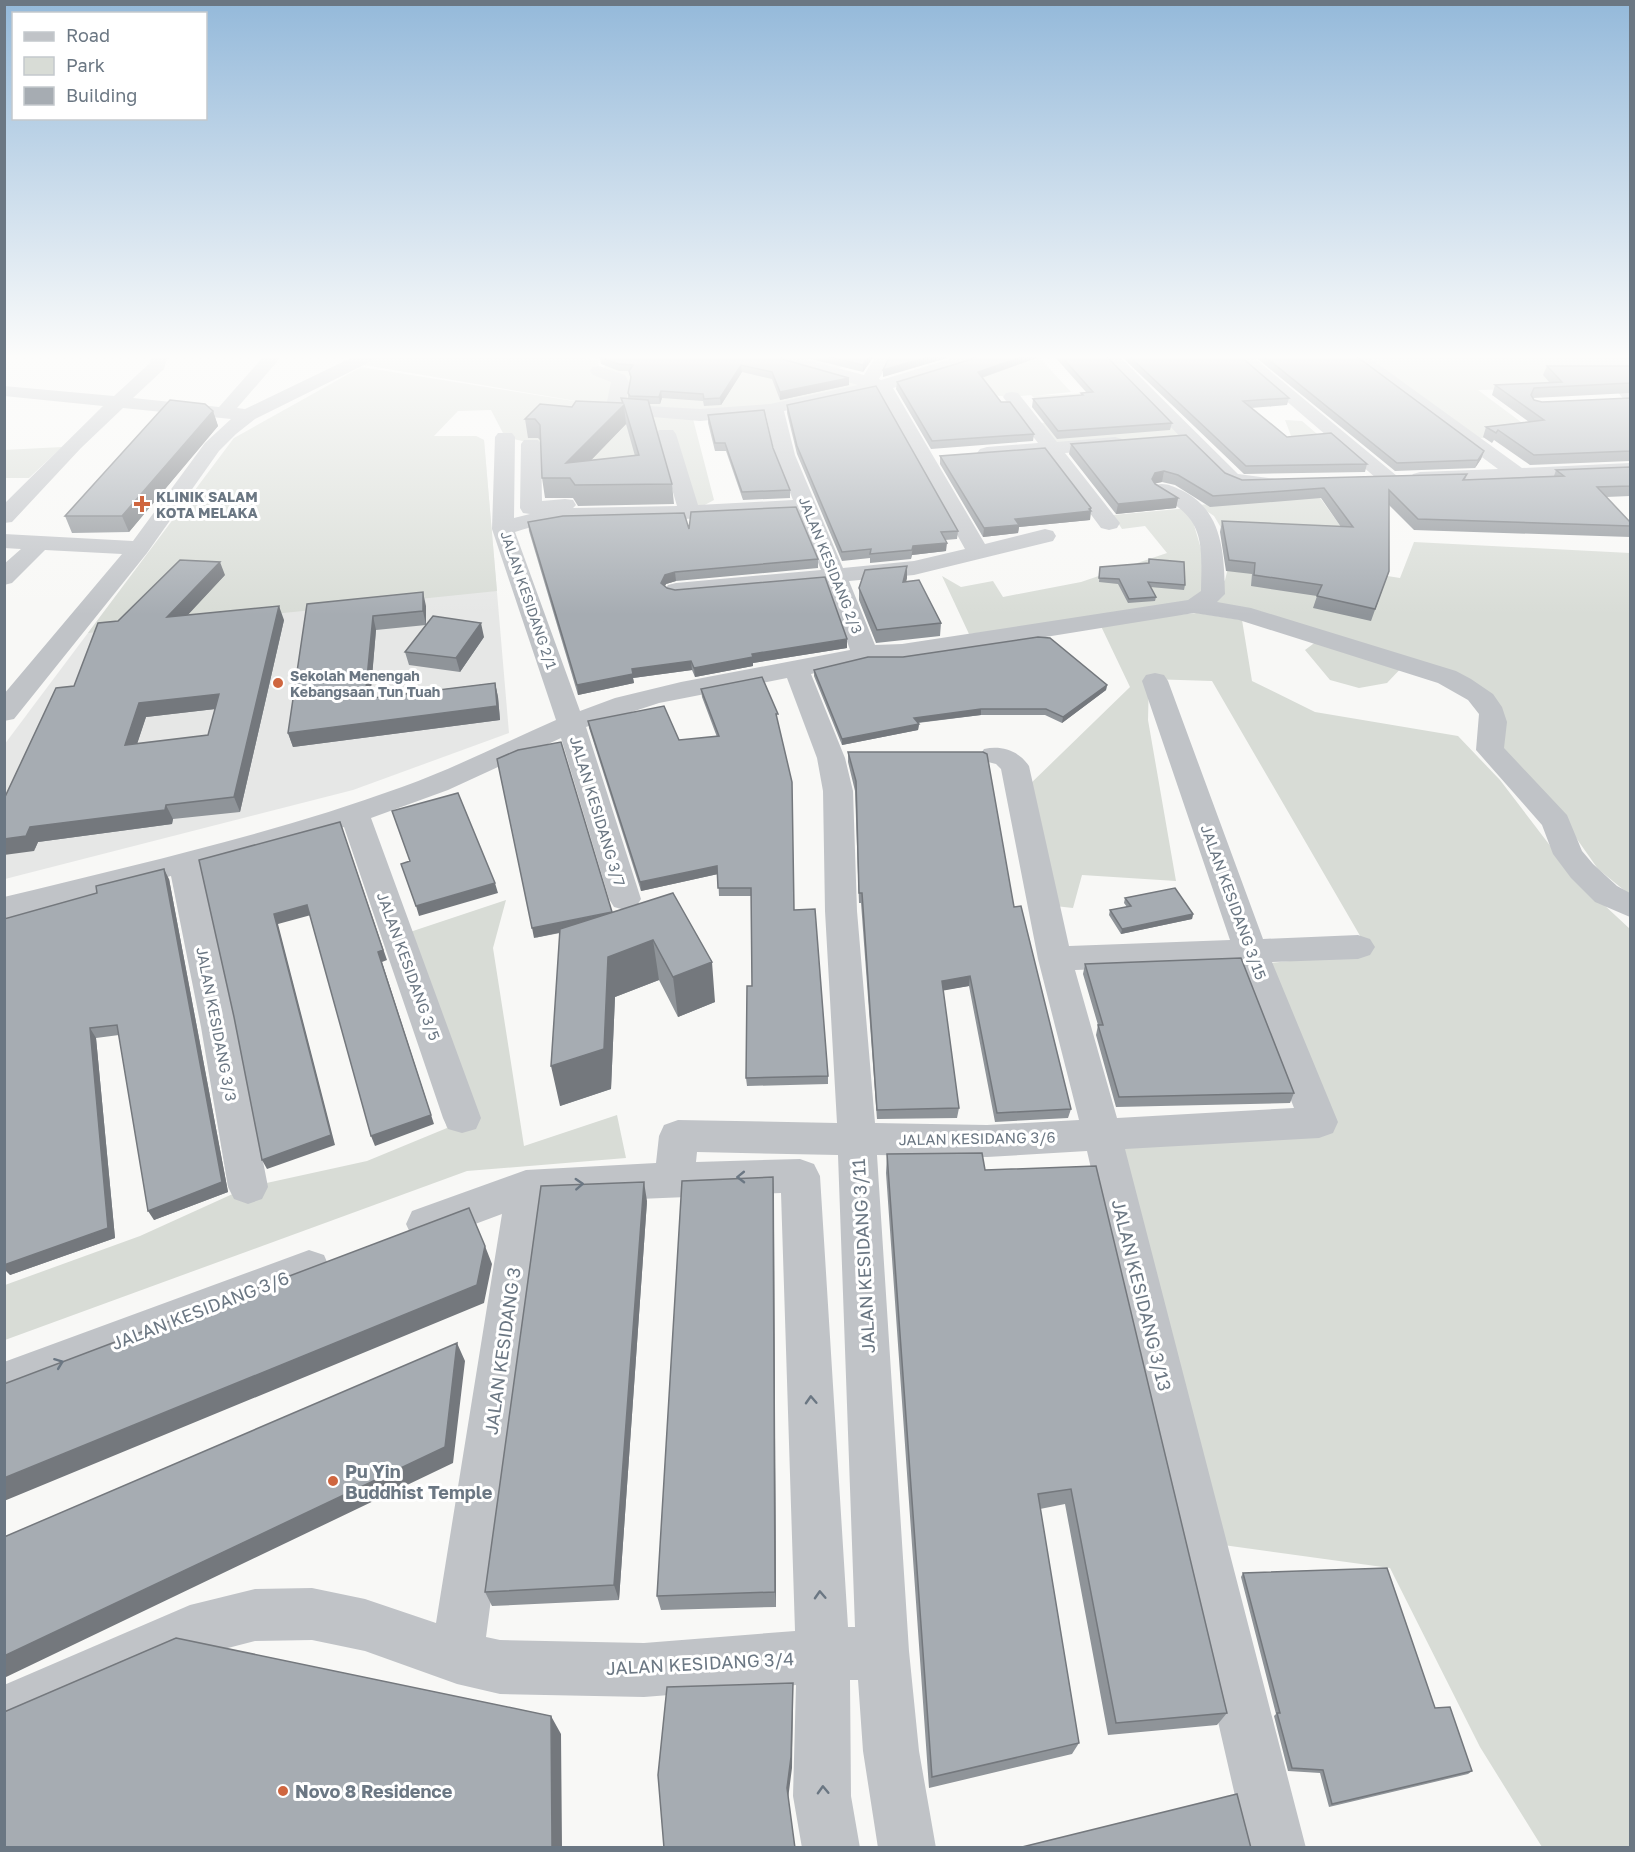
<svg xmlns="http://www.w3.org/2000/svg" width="1635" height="1852" font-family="'Golos Text',sans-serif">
  <rect width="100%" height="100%" fill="#f8f8f6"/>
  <path fill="#e6e7e6" d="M476,436L484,440L509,733L353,790L5,879L4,745L234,438Z"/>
  <path fill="#d8dcd6" d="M368,356H567L598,360L600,371L618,356H867L834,371L883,386L803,401L692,415L714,500L690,513L666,434L653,430L641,475L572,482L566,451L505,437L491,410L458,411L434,436H476L484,440L497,591L88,633L234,438L361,367L605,406L352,363Z
    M1038,356L1071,392L1033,396L1142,390L1189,437L1051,448L1032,423L1082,422L1042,406L1031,395L1012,397L946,391Z
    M1357,356H1630V386L1478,390L1537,434L1472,439Z
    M1285,420L1302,421L1323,439L1293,441Z
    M62,447L29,478H5L4,450Z
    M1318,495L1344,531L1337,568L1400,578L1414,542L1630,553V895L1598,869L1560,815L1488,741L1491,709L1405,664L1387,683L1359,688L1330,680L1305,650L1321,638L1194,606L969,634L942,576L961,587L993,581L1003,597L1081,582L1167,553L1145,526L1122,529L1113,515L1189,508L1214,593L1225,580L1229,564L1223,531L1214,516L1198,505Z
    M1197,613L1242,620L1252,681L1315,712L1458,736L1500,780L1574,877L1630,929V1847H1542L1480,1747L1390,1568L1216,1544L1116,1147L1326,1128L1269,963L1370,953L1212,681L1149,679L1148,720L1176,881L1082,875L1073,908L1046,905L1027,787L1130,687L1099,622Z
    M506,900L493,948L524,1146L617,1115L626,1158L467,1171L5,1340V1285L140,1236L248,1187L367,1161L447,1128L398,936Z"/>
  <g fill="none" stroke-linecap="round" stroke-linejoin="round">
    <path fill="#c0c3c7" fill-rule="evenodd" d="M152,356H168L164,369L133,398L219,407L264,356H276L279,359L276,363L237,408L245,409L355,356H377L374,360L255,419L236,434L219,451L147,553L14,719L4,721V694L122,554L45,550L12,583L4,585V564L21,549L4,548V534L133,541L205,443L231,419L123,408L81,448L12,522L4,523V504L103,406L4,396V386L114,396L150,363Z
      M783,356H792L864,375L876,356H892L879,379L881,380L960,356H982C976,367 909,384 893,388L985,544L1045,529L1053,531L1056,536L1053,541L914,575L849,581L875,645L902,644L1188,600L1201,591C1202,540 1205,518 1155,493L1152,489L1155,485C1165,482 1172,486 1181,490C1223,510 1224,553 1225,594L1217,602L1251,608L1456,671L1471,679L1493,694L1502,707L1507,722L1504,748L1567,815L1582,851L1593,864L1617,886L1630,893V917L1595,902L1571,878L1553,854L1542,825L1476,750L1479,714L1468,700L1438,683L1239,620L1194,613L902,660H868L811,674L845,758L853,791L857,911L875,1123L987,1125L1079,1120L1038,959L1001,769L996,764L984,761L980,755L984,749C1002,745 1019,751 1029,766L1069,946L1230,940L1142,681L1146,675L1155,673L1164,675L1168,681L1263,939L1358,935L1370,939L1375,947L1370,955L1358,959L1272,962L1338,1122L1333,1133L1319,1138L1125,1149L1306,1848H1247L1087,1151L987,1157L877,1155L909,1651L919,1751L936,1848H878L863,1751L858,1680H850L851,1796L860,1848H802L793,1796L796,1685L644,1697L500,1694L457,1684L365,1651L312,1640L255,1641L193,1657L4,1740V1685L190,1605L255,1589L312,1588L365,1599L436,1623L502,1214L427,1242L412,1237L406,1224L412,1211L526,1170L656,1163L659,1136L664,1125L678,1120L837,1123L825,911L823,791L817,758L787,678L659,703L586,727L641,899L636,907L625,910L614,907L609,899L561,738L448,790L371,818L481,1118L476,1129L462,1133L448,1129L443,1118L344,827L201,868L237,1027L268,1187L262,1199L248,1204L234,1199L228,1187L201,1027L171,876L4,919V897C138,864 273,834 402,787C455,768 505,742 556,720L492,529L495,437L498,433H512L515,437L514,518L530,514L523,513L520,508L521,444L524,440H538L541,444L542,501L565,499L573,500L576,505L573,508L677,506L656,434L659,430H673L676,434L698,505L793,500L775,455L766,415L700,421L618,414L607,402L611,382L593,375L590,371L593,367L599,366L625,375L630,384L626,401L630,405L700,409L770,404L858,385L783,364L780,360ZM877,391L965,549L914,561L843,568L795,455L784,411ZM798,513L821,570L676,583L668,585L664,590L668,595L676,597L827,583L850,650L681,682L615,698L580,711L515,532C557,517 603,522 647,520C697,519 748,516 798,513ZM1238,964L1294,1108L1117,1118L1075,970ZM697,1152L838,1155L855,1627H848L820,1176L814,1164L800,1159L696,1162ZM781,1193L795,1631L644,1643L500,1640L486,1637L544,1203Z
      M1102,356H1119L1238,474L1276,479L1279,483L1276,487L1251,489L1224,482Z
      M1234,356H1252L1397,476L1400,480L1397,484L1390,486L1383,484Z
      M1349,356H1367L1522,468L1630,463V475L1420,484L1413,482L1410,478L1413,474L1420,472L1498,469L1351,360Z
      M1630,380V401L1624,400L1615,388L1618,384Z
      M1012,392L1018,393L1057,442L1115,437L1122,439L1125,443L1122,447L1115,449L1065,453L1120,523L1117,528L1109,530L1101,528L1046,454L987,459L980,457L977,453L980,449L987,447L1038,443L1003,397L1006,393Z
      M309,1250L324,1255L330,1269L324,1283L4,1406V1362Z"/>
  </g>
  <path fill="#8f9499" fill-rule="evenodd" d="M588,356H781L780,357L782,359L849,378V385L780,400L772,379L742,372L721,405L704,406L703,401L662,398L660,404H649L672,484L674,504L578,506L573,498H545L542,478L541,441L538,438H528L525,419L572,407L622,403L621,398L628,399V393L631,381L629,371H619L601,364L600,358ZM626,424L635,456L591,460Z
    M799,356H874L863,372Z
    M978,356H1042L982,378L1001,402L1034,434L1033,441L931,449L896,389L897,382L969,360Z
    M1054,356H1106L1172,423L1170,430L1057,439L1032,407L1033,399L1081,395V393L1086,392Z
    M1121,356H1240L1289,398L1287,405L1251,408L1287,437L1367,464L1365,472L1244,474Z
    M1254,356H1356L1484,451L1481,459L1475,468L1395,471Z
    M1547,366H1630V393L1533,398L1534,400L1542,402L1630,398V461L1530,465L1494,440L1492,443L1483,437L1486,427L1529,422L1492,395L1495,385L1550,383L1543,375Z
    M787,405L958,531L957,539L945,540L946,551L912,555L911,559L870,563V558L842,561L797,454L787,413Z
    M213,411L218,426L129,532L72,533L65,516Z
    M708,415L790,490V498L743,500L726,451H715L708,423Z
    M1071,444L1225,473L1242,480L1467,474L1465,480L1554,476L1556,470L1630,467V496L1606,497L1630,522V537L1414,530L1389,505V571L1371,621L1313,608L1317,596L1251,586L1252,574L1226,571L1220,532L1222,521L1341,527L1321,498L1210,507L1175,485L1162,482L1155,483L1178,498L1176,508L1116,514L1069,454Z
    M940,456L1091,508L1090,520L1019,527L1018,533L983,537L940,464Z
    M528,522L689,529L818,559V568L676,581L666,584L665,586L667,588L847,648L753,663V666L695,677L692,670L633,678L634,683L578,695L529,531Z
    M1149,559L1185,585L1184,590L1150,587L1156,597L1155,601L1128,603L1118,584L1099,582L1100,567L1148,563Z
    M225,575L187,615L284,620L240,812L173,819L172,824L38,842L34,851L74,686L118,621ZM215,709L208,735L137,744L146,717Z
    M907,578L906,582L941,623L940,636L876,643L859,600V588Z
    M307,604L426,606V625L376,630L370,698L495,683L498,697L500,720L293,747L288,733Z
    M484,637L460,672L409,665L405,652Z
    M814,670L1107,685L1106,690L1062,723L1045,715H981L918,723L919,724L918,730L842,745L814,676Z
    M701,689L778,722L794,910L828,1076V1084L747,1086L746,1078L752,986L751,896H719L718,874L641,891L589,728L588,721L679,740L717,737L702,697Z
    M848,752L1014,907L1071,1109L1068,1118L995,1122L969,986L943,990L959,1108L957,1118L877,1119L861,903H859L855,791L848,762Z
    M169,879L228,1192L154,1220L119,1035L96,1038L115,1238L10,1275L4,919Z
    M673,893L715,1002L678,1017L659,980L615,997L611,1089L560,1106V933L534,938Z
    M1125,898L1193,914L1192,919L1121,934L1109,915L1110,910L1127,907L1124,903Z
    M1085,964L1294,1093L1290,1103L1116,1107L1096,1035L1098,1025L1083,974Z
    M887,1154L985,1170L1227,1713L1217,1725L1108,1735L1065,1504L1040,1509L1079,1743L1072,1754L929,1788L886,1173Z
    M773,1177L776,1607L661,1610L657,1596Z
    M647,1201L619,1600L492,1606L485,1592Z
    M1243,1573L1435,1708L1472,1771L1468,1774L1329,1807L1320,1773L1288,1771L1274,1716L1276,1714L1241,1577Z"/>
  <path fill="#74787d" d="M869,356H874L863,372V365Z
    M931,356H954L883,377V370Z
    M1024,356H1042L977,379L978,372Z
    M1375,356H1403L1374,358Z
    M741,365L742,372L721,405L720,398Z
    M849,378V385L780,400V392Z
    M661,391L662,398L660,404L659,397Z
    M624,405L626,424L572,480L566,463Z
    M213,411L218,426L129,532L122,516Z
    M1484,451L1481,459L1475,468L1478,460Z
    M1164,471L1162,482L1153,484L1152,479L1155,473Z
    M1178,498L1176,508L1116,514L1118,504Z
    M1091,508L1090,520L1019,527L1018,533L983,537L984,528L1015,519Z
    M947,543L946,551L912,555L911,559L913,546Z
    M220,562L225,575L173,631L167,617Z
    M907,566V578L902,594L903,582Z
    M675,572L676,581L666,584L662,591L661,583L665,575Z
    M423,592L426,606V625L423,611Z
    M279,606L284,620L240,812L234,797Z
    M373,616L376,630L369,713L365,699Z
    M481,623L484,637L460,672L456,658Z
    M847,639V648L753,663V666L695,677L694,668L752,654Z
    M691,661L692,670L633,678L634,683L578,695L577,685L632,669Z
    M495,683L498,697L500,720L293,747L288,733Z
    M1107,685L1106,690L1062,723L1063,717Z
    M219,694L224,708L146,717L132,759L125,745L139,703Z
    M981,709V715L914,723V718Z
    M919,724L918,730L842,745V739Z
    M166,805L173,819L172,824L38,842L34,851L4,855V839L30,827Z
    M340,822L387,960L382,962L434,1124L375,1146L371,1136L378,952Z
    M717,866L718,874L641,891L640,882Z
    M164,869L169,879L228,1192L154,1220L148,1211Z
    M495,883L498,893L419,916L416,906Z
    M307,905L311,915L278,924L335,1145L267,1169L262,1160L274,914Z
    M612,912L614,921L534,938L532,928Z
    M1193,914L1192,919L1121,934L1122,929Z
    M653,940L659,980L615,997L611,1089L560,1106L551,1066L608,957Z
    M712,962L715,1002L678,1017L673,977Z
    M970,976L969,986L941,991L942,981Z
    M90,1028L96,1038L115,1238L10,1275L4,1269V1265Z
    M773,1177L774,1196L776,1607L775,1592Z
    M644,1182L647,1201L619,1600L614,1585Z
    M485,1246L492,1264L484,1303L4,1501V1478Z
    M457,1343L465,1361L453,1463L4,1678V1656Z
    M793,1683V1696L792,1768L788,1799L787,1788Z
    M551,1716L561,1734L562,1848H552Z"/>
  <path fill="#a6acb2" stroke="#74787d" stroke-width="1.5" fill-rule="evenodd" d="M602,356H780L782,359L849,378L780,392L772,372L741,365L720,398L704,399L703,394L661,391L659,397L630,396L628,393L631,377L629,371L633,365L618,364L600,357Z
    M826,356H869L863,365Z
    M890,356H931L883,370Z
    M978,356H1024L978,372L1001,402H1010L1034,434L932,441L897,382L969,360Z
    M1061,356H1106L1172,423L1058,431L1033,399L1083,395L1081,393L1093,392Z
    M1129,356H1240L1289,398L1243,401L1287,437L1331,433L1367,464L1246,466Z
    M1264,356H1356L1484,451L1478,460L1397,463Z
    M1547,366H1630V383L1534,388L1531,395L1534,400L1542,402L1630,398V451L1534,455L1498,430L1496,433L1486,427L1544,420L1495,385L1562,382Z
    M876,386L958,531L941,532L947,543L913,546L912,550L870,554L871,549L842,552L797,446L787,405Z
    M621,398L648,400L672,484L575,485L570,478H542L540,425L535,419H525L540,404L572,407L576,401L623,403ZM624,405L639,455L566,463Z
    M170,400L205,404L213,411L122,516H65Z
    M764,410L773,448L790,490L742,492L725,443H715L708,415Z
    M1186,435L1225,473L1242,480L1467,474L1463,480L1564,476L1556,470L1630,467V486L1597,487L1630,522V526L1418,519L1389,490V571L1375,609L1317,596L1322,585L1254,575L1255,563L1229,560L1222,521L1353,527L1324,488L1213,496L1178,475L1164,471L1155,473L1152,479L1155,484L1178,498L1118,504L1071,444Z
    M1045,448L1091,508L1089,509L1091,511L1015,519L1019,525L984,528L940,456Z
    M796,507L818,559L675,572L665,575L661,583L667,588L675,590L825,577L847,639L752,654L753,657L694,668L691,661L632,669L633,674L577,685L528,522L563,516L684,513L689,529L691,512Z
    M1149,559L1184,562L1185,585L1148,582L1156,597L1129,599L1119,579L1099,578L1100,567L1149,563Z
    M180,560L220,562L167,617L279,606L234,797L166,805L165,810L30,827L26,836L4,839V799L56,688L74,686L98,623L118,621ZM219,694L208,735L125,745L139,703Z
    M907,566L903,582L919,580L941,623L877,630L859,588L865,570Z
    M423,592V611L373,616L365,699L495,683L497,706L288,733L307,604Z
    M433,616L481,623L456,658L405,652Z
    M1038,637L1050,638L1107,685L1063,717L1046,709H981L914,718L919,724L842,739L814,670L868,657H903Z
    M762,677L778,714H776L792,782L794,910L815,909L828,1076L746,1078L747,986H752L751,888H718L717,866L640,882L588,721L664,706L679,740L719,736L701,689Z
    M561,742L612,912L532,928L497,759L518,750Z
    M848,752H983L987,754L1014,907L1021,906L1071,1109L997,1113L970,976L942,981L959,1108L877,1110L862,893H859L856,781Z
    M458,793L495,883L416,906L401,864L410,861L392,811Z
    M340,822L383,950L378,952L431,1115L371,1136L307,905L274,914L331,1135L262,1160L234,1017L199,860Z
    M164,869L222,1182L148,1211L117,1025L90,1028L108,1228L4,1265V919L97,893L96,886Z
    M1175,888L1193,914L1122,929L1110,910L1131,906L1125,898Z
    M673,893L712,962L673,977L653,940L608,957L604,1049L551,1066L560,929Z
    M1241,958L1294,1093L1119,1097L1098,1025H1103L1085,964Z
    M982,1153L985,1170L1096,1166L1227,1713L1116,1723L1071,1489L1038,1494L1079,1743L932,1777L887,1154Z
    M773,1177L775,1592L657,1596L682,1181Z
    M644,1182L614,1585L485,1592L541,1186Z
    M469,1208L485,1246L477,1285L4,1478V1384Z
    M457,1343L445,1447L4,1656V1537Z
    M1387,1568L1435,1708L1450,1707L1472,1771L1332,1804L1323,1770L1292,1768L1277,1713H1280L1243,1573Z
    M176,1638L551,1716L552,1848H4V1712Z
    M793,1683L791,1757L787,1788L795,1848H664L658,1775L667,1687Z
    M1237,1794L1251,1848H1018Z"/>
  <defs><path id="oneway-chevron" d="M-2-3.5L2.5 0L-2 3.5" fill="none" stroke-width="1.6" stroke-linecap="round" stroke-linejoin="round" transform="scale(1.5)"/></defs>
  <g stroke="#6b7783">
    <use href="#oneway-chevron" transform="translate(741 1177) rotate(179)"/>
    <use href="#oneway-chevron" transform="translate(579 1184) rotate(-3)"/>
    <use href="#oneway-chevron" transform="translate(59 1363) rotate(-21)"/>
    <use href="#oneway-chevron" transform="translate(811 1400) rotate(-93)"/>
    <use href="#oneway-chevron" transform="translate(820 1595) rotate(-93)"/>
    <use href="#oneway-chevron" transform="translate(823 1790) rotate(-92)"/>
  </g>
  <linearGradient id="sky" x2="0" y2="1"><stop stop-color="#94b9da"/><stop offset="0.58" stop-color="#fcfcfb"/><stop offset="1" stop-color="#fcfcfb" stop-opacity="0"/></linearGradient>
  <rect width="1635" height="615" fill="url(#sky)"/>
  <g fill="#cf663f" stroke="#fff" stroke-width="2">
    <path d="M139 495h6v6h6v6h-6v6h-6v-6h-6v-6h6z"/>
    <circle cx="278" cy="683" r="6"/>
    <circle cx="333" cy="1481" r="6"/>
    <circle cx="283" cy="1791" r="6"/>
  </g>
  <g text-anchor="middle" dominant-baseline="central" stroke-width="6" stroke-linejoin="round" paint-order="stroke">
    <g font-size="14" font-weight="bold" fill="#6b7783" stroke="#fff" text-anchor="start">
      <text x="156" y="496">KLINIK SALAM<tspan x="156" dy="16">KOTA MELAKA</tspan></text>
      <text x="290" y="675">Sekolah Menengah<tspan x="290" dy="16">Kebangsaan Tun Tuah</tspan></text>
    </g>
    <g font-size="14" fill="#6b7783" stroke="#fff">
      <text transform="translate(831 565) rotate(68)">JALAN KESIDANG 2/3</text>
      <text transform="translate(529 600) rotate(71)">JALAN KESIDANG 2/1</text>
    </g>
    <g font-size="15" fill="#6b7783" stroke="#fff">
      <text transform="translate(598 811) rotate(73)">JALAN KESIDANG 3/7</text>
      <text transform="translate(1234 902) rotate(70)">JALAN KESIDANG 3/15</text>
      <text transform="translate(409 966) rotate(70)">JALAN KESIDANG 3/5</text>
      <text transform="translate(217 1024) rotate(79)">JALAN KESIDANG 3/3</text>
      <text transform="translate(977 1138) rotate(-1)">JALAN KESIDANG 3/6</text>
    </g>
    <g font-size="18" fill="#6b7783" stroke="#fff">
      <text transform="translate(863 1256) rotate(-93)">JALAN KESIDANG 3/11</text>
      <text transform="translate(1142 1295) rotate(76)">JALAN KESIDANG 3/13</text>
      <text transform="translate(200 1310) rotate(-21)">JALAN KESIDANG 3/6</text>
      <text transform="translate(502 1351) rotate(-82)">JALAN KESIDANG 3</text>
      <text transform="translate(700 1663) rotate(-3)">JALAN KESIDANG 3/4</text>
    </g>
    <g font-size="18" font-weight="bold" fill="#6b7783" stroke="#fff" text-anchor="start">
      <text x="345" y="1471">Pu Yin<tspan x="345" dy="21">Buddhist Temple</tspan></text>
      <text x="295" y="1791">Novo 8 Residence</text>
    </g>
  </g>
  <rect width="1635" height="1852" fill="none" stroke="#6b7783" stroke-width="12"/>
  <rect x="12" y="12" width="195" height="108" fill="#ffffff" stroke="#c4c9cd" stroke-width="1.5"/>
  <rect x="24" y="32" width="30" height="9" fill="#c0c3c7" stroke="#c4c9cd" stroke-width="1.5"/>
  <text x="66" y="42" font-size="18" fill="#6b7783">Road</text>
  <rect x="24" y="57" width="30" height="18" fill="#d8dcd6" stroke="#c4c9cd" stroke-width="1.5"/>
  <text x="66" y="72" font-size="18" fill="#6b7783">Park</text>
  <rect x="24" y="87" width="30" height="18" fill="#a6acb2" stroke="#c4c9cd" stroke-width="1.5"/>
  <text x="66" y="102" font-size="18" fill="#6b7783">Building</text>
</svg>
